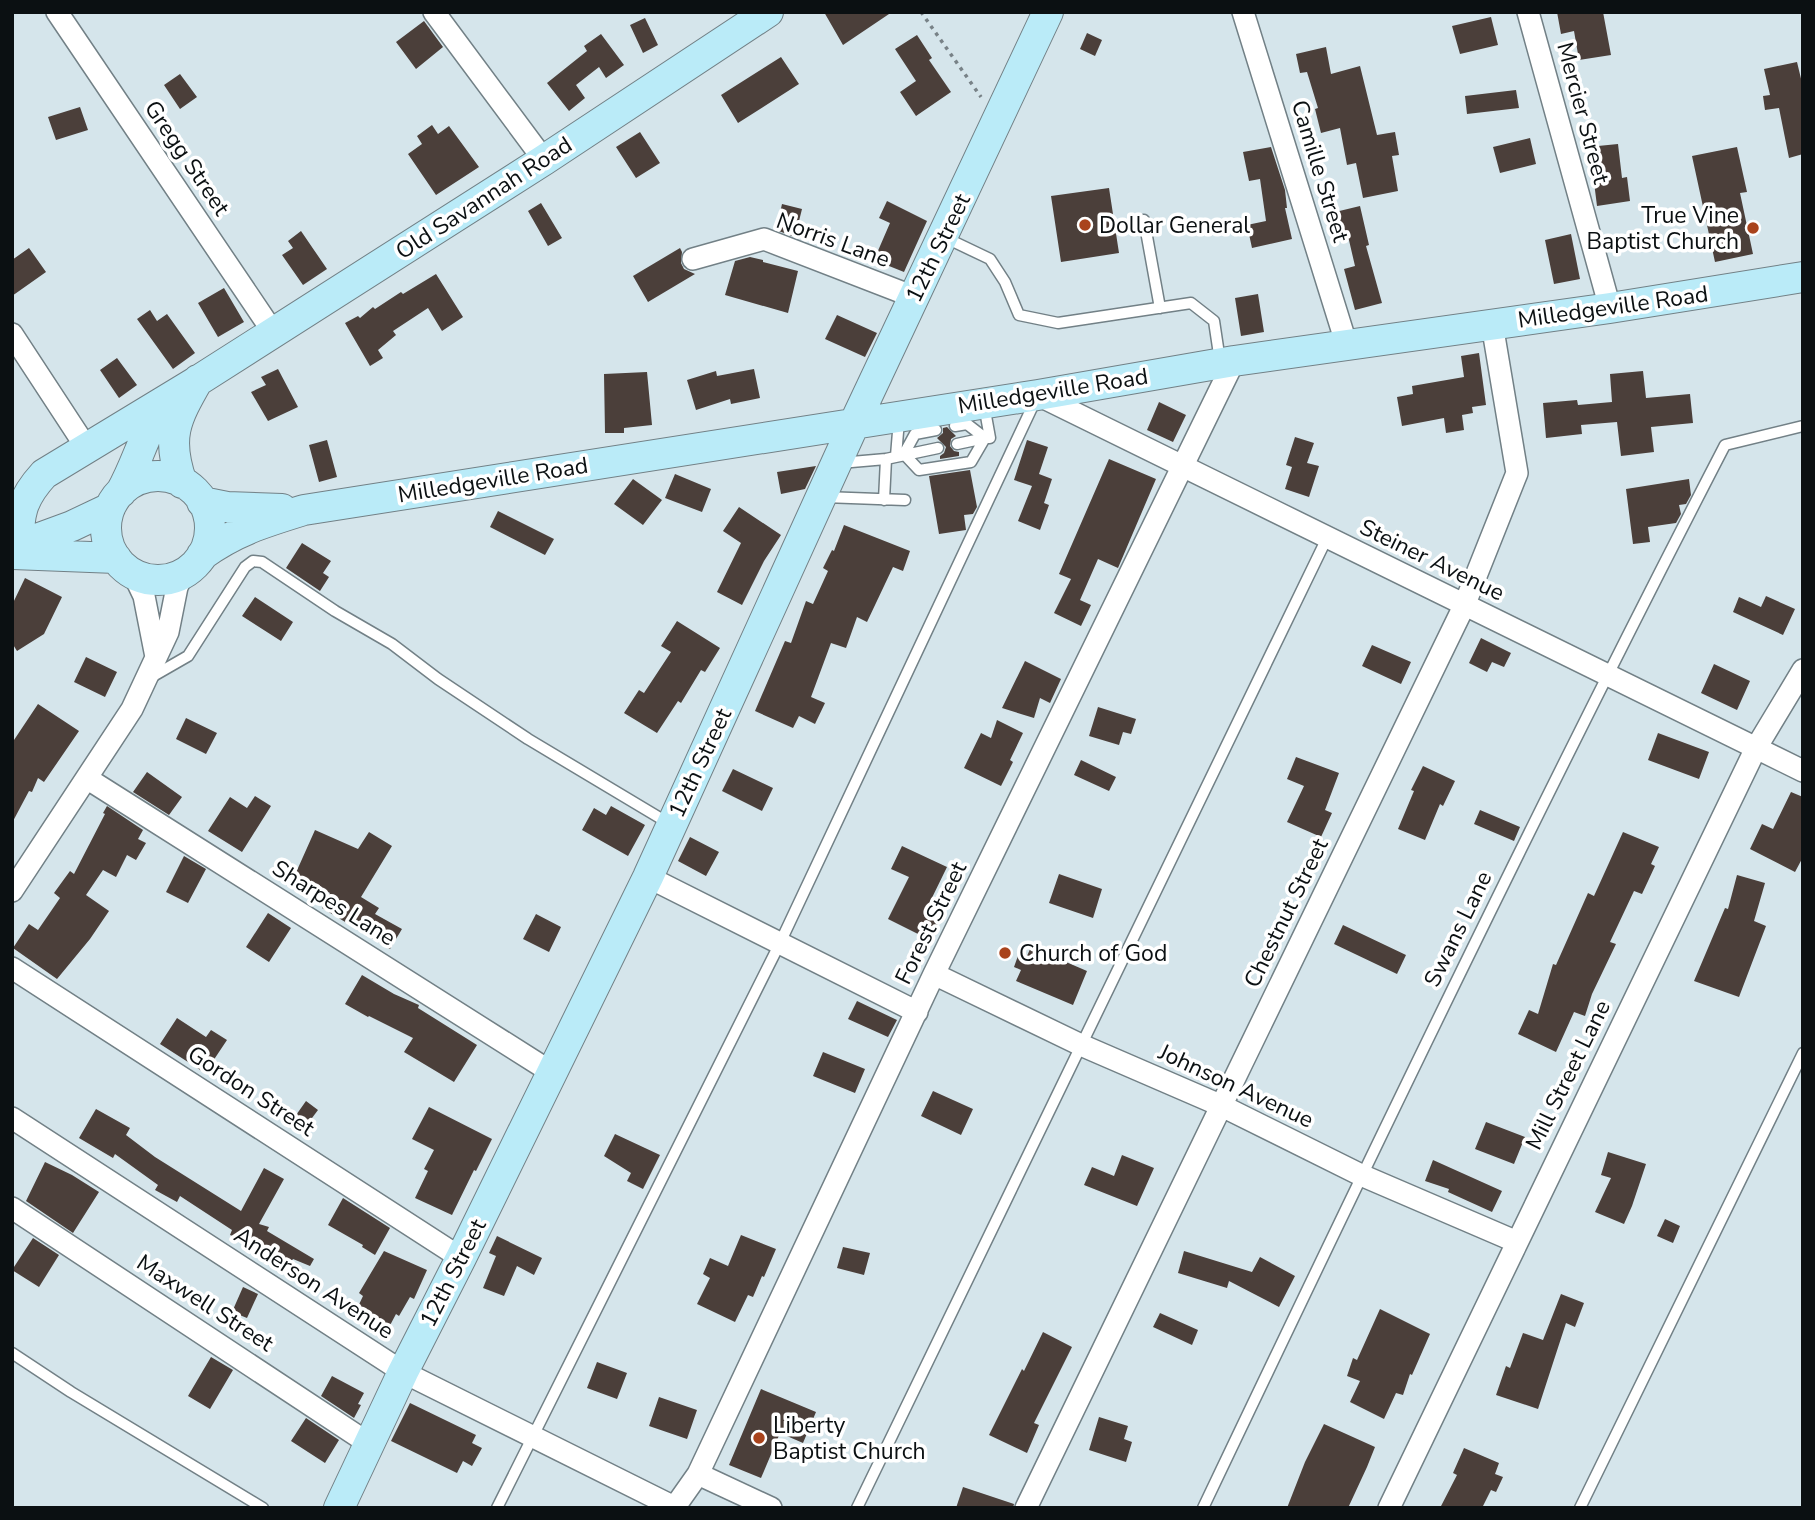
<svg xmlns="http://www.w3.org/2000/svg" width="1815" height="1520" font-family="'Nunito Sans',sans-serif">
  <rect width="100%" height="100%" fill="#d5e5eb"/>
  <path fill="#4b3f3a" d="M824,12H892L843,45Z
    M1557,12H1603L1611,55L1579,60L1574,31L1561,34Z
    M1491,17L1498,45L1460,54L1452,26Z
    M645,18L658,45L643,53L630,25Z
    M424,21L443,47L416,69L396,42Z
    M1087,33L1102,40L1095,56L1080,49Z
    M601,34L624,65L606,78L599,67L576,85L585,98L569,111L547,83L587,51L584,46Z
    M917,35L932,58L929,60L951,92L916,116L900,92L916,81L895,49Z
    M1326,47L1331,74L1360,66L1377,135L1395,132L1399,155L1392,156L1398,191L1363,198L1356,163L1347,165L1340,128L1321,133L1315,109L1318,108L1307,72L1300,73L1296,54Z
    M781,57L799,84L738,123L721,95Z
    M1797,62L1803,87V154L1789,158L1779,108L1765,110L1763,96L1770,95L1764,69Z
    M180,74L197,97L180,109L164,85Z
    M1516,90L1519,108L1467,114L1465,96Z
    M80,107L88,130L56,140L48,117Z
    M432,125L438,134L449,126L479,167L436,195L408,154L422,144L417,136Z
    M640,132L660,163L636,178L616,147Z
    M1530,138L1536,164L1500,173L1493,147Z
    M1618,144L1622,178L1627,177L1630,201L1597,206L1594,182L1601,181L1598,146Z
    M1271,147L1285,190L1287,208H1285L1292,239L1252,248L1247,225L1266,221L1260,179L1249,181L1243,152Z
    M1737,147L1747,192L1740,193L1753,254L1715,262L1692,156Z
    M1109,188L1119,253L1061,262L1051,196Z
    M887,201L927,221L904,272L874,260L890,223L879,218Z
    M541,203L562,238L548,246L528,211Z
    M782,204L802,209L795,237L776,230Z
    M1360,206L1369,245L1366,246L1382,303L1355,310L1344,269L1355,266L1348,236L1333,239L1327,214Z
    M301,231L327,269L303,285L282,255L293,248L288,241Z
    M1571,234L1580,279L1554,284L1545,240Z
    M29,248L46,272L12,296V260Z
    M680,248L682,252L681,263L684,269L695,274L648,302L633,276Z
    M750,257L763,260V262L798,271L788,313L725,295L735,261Z
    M436,274L463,317L442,331L428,308L393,331L396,335L378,350L383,358L370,366L345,323L358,316L360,318L373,307L375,309L401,292L403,294Z
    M224,288L244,322L218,337L198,303Z
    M1258,294L1264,332L1241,336L1235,298Z
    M150,310L157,321L167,314L195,353L173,369L137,319Z
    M837,315L877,333L865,357L825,339Z
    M1479,353L1486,405L1472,407L1473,413L1462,415L1464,430L1446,433L1444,418L1402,426L1397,397L1413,394L1412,386L1464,377L1461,356Z
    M117,358L137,385L119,398L100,370Z
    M278,369L298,407L268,421L251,392L266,385L261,377Z
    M754,369L760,398L731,404L730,399L696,410L687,380L716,371L717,376Z
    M1643,371L1646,398L1690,394L1693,423L1651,427L1654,452L1621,456L1617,422L1581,425L1582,434L1546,438L1543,403L1577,400L1578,405L1612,402L1610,374Z
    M647,372L652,425L624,428V433H605L604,374Z
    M1159,402L1186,415L1173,442L1147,430Z
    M947,427L956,436L951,439L950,446L954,451L959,452V456L940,459V456L944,453L946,447L937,438L943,433V428Z
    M1295,437L1314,443L1307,463L1319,466L1309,497L1285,489L1292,467L1286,465Z
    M327,440L337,477L319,482L309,445Z
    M1027,440L1048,447L1039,474L1052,479L1044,503L1049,505L1040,530L1018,521L1032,486L1014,480Z
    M1109,459L1156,479L1118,568L1098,559L1080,600L1091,605L1081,626L1054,613L1071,579L1059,574Z
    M816,466L805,489L781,494L777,472Z
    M970,470L977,507L973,514L964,515L966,530L939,534L929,476Z
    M675,474L711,489L702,512L665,498Z
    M633,479L662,500L643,525L614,504Z
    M1689,479L1691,495L1686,504L1679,505L1681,514L1676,523L1648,527L1650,542L1633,544L1626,489Z
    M739,507L781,535L764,561L742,605L717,592L741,543L723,531Z
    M498,511L554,539L545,555L490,527Z
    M844,525L910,551L903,571L893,567L867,622L857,617L846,648L831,643L811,697L825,703L815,724L799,716L793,728L755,711L785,641L791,643L806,601L813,604L828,571L823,568L832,550L834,551Z
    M302,543L331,561L323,573L329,577L320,591L286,568Z
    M25,578L62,597L44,634L17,651L12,643V605Z
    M1766,596L1795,609L1783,635L1733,612L1739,597L1761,607Z
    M255,597L293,622L281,641L242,616Z
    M677,621L720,648L705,672L701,670L681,703L678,701L657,733L624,713L639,690L644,693L671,652L661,646Z
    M1481,638L1511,653L1504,667L1492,662L1487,672L1469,663Z
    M1372,645L1411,662L1401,684L1362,666Z
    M86,657L117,672L105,697L74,682Z
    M1025,661L1061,679L1050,703L1040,698L1034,718L1002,708Z
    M1714,664L1750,681L1737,710L1701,693Z
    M38,704L79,731L44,782L38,778L32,792L29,791L12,823V743Z
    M1098,707L1136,719L1131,734L1123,732L1119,745L1089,736Z
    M186,718L217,733L206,754L176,739Z
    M997,720L1023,733L1010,760L1013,762L1001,786L964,768L981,733L991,738Z
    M1658,733L1709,752L1699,779L1648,760Z
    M1296,757L1339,773L1325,810L1332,813L1321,837L1287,822L1304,786L1287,779Z
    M1081,760L1116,777L1109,791L1074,775Z
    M1423,766L1455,781L1443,806L1440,804L1425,840L1398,829L1414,791L1411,790Z
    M733,769L773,788L762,811L722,791Z
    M147,772L182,797L169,815L133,792Z
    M1791,792L1803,797V857L1795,872L1750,849L1762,824L1773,829Z
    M255,796L271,806L242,852L208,831L230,797L247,808Z
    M107,806L143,830L138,839L146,843L136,860L127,855L116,877L103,870L86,895L109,911L90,939L57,979L13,948L29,924L38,930L60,898L54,893L70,871L74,874L105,814L103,813Z
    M611,806L645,825L628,856L582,830L594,808L606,815Z
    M1480,810L1520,827L1514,841L1474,824Z
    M315,830L358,849L369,832L392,846L361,897L379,908L375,914L402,929L390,949L322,908L330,893L294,877Z
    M1623,832L1659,847L1651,864L1655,866L1642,894L1634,891L1610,942L1616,944L1592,994L1585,1016L1574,1012L1556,1052L1518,1034L1529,1010L1538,1014L1553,964L1556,965L1588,893L1594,896Z
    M690,837L719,852L706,876L678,861Z
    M902,846L947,867L927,908L942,915L930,940L888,919L909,877L891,869Z
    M184,856L206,869L188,903L166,892Z
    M1059,874L1102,889L1093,918L1049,903Z
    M1737,875L1765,883L1754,921L1766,926L1739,997L1694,981L1725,908L1728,909Z
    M268,913L291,928L269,962L246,947Z
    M536,914L561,927L549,952L523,939Z
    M1343,925L1406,955L1397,974L1334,944Z
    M1031,947L1087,971L1073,1005L1016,981L1021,970L1014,967L1019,953L1027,956Z
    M362,975L394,994L419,1005L418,1008L477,1045L454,1082L404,1052L413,1038L369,1016L368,1017L345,1004Z
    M857,1001L897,1020L888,1037L848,1019Z
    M177,1018L206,1037L211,1030L227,1040L205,1073L160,1044Z
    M823,1052L865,1069L855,1093L813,1076Z
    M933,1091L973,1109L961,1135L921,1116Z
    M306,1101L318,1110L300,1134L289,1125Z
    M429,1107L492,1139L476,1171L474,1170L452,1215L415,1198L428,1171L424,1169L434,1150L412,1139Z
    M96,1109L130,1128L126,1135L155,1157L241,1211L264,1168L284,1179L259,1224L269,1227L267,1231L314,1259L310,1266L293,1259L284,1273L267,1262L273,1252L230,1235L232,1230L180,1196L177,1202L155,1190L158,1185L115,1154L113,1158L79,1138Z
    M1486,1122L1525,1137L1514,1164L1475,1149Z
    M615,1134L660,1155L643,1189L627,1181L631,1173L604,1156Z
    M1608,1152L1646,1164L1632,1206L1624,1224L1595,1212L1611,1178L1601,1175Z
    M1122,1155L1154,1168L1137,1206L1084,1185L1092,1167L1114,1176Z
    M1433,1160L1502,1191L1492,1212L1448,1192L1449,1189L1425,1181Z
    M45,1162L72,1175L99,1192L73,1233L26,1201Z
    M343,1198L390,1228L375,1255L362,1247L363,1245L328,1225Z
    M1665,1219L1680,1226L1673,1243L1657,1236Z
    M741,1235L776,1249L764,1277L762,1276L753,1297L748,1295L735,1322L697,1304L710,1278L703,1274L710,1258L728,1266Z
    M497,1236L542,1258L534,1275L517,1266L504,1296L483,1288L496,1256L489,1253Z
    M33,1238L59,1255L39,1287L12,1270Z
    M843,1247L870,1253L864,1275L837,1268Z
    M384,1251L427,1270L414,1299L410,1297L399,1316L396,1314L387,1331L354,1315L363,1296L359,1293Z
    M1184,1251L1252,1272L1260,1257L1295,1276L1279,1307L1229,1281L1227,1288L1178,1273Z
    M243,1287L258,1294L247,1318L232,1312Z
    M1561,1294L1584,1303L1575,1327L1566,1323L1538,1409L1496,1395L1506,1366L1510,1368L1523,1333L1543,1340Z
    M1380,1309L1430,1334L1412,1375L1410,1374L1403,1395L1396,1393L1384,1419L1350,1402L1360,1381L1347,1376L1353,1358L1357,1360Z
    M1160,1313L1198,1330L1192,1345L1153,1327Z
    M1043,1332L1072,1347L1034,1423L1039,1425L1027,1453L989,1435L1022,1369L1024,1371Z
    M211,1357L233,1370L210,1409L188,1396Z
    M597,1362L627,1373L617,1399L587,1388Z
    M332,1376L364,1393L358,1404L361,1405L354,1418L321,1396Z
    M761,1389L816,1412L803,1443L780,1433L761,1478L729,1465Z
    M659,1397L697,1410L687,1439L649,1426Z
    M410,1403L476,1435L472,1443L482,1448L472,1466L463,1461L457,1473L391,1441Z
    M1099,1417L1128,1426L1124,1439L1132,1442L1126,1462L1089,1450Z
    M306,1418L339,1440L325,1463L291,1441Z
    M1324,1424L1375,1447L1367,1467L1348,1508H1287L1305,1462Z
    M1464,1448L1499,1463L1495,1474L1503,1477L1496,1492L1491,1490L1482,1508H1440L1457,1475L1453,1473Z
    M963,1487L1014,1504L1013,1508H956Z"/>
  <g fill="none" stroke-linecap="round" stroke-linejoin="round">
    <g stroke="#728086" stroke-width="13">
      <path id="lane" d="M1144,220L1160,308
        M946,238L990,259L1005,282L1019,315L1058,323L1191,303L1214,321L1220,361
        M955,426L967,424L985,438
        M957,444L985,438
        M904,454L919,470L971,462L985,438H990L984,405
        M904,454L915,434L936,430
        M896,456L899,420
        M840,463L886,459L938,448
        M824,497L905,500
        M884,500L886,459
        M148,679L188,656L245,567L253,561L262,562L335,611L392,644L438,679L528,739L670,824
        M12,1353L71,1392L263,1508
        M497,1508L780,943L1036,399
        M857,1508L1327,538
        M1203,1508C1373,1151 1544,795 1725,445L1803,426
        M1580,1508L1803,1053"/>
    </g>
    <g stroke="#728086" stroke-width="24">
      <path id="street" d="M57,12L273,332
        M434,12L544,160
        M1243,12L1347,346
        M1528,12L1610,308
        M693,259L764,239L914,297
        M12,334L86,447
        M1038,395L1803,771
        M133,573L144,596L156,657
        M88,779L551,1072
        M648,877L917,1012
        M12,891L132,709L168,632L177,587L184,572
        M12,968L461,1258
        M934,974L1081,1045L1222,1106L1361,1175L1517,1242
        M12,1118L403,1372L674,1507
        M12,1208L368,1443
        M698,1474L771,1508
        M674,1508L698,1474L934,974L1234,361
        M1026,1508L1464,606L1517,473L1492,324
        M1389,1508L1756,748L1803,670"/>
    </g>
    <g stroke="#728086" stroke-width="32">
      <path id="secondary" d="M106 528a52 52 0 1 1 104 0a52 52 0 1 1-104 0Z
        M182,483C166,438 175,420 198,380
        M121,492C138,462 145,429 165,402
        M202,502L227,507L282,509
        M18,546C19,514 21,499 44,474L199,380L544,160L768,12
        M12,548L72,526L110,508
        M13,554L116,558
        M202,555C235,531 265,522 304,510L1038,395L1234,361L1610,308L1803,277
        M339,1508L403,1372L461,1258L648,877L855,422L1048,12"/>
    </g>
    <path stroke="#788287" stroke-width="3.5" stroke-dasharray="3.5 5" stroke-linecap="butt" d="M921,12L981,97"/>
    <use href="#lane" stroke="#fff" stroke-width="10"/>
    <use href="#street" stroke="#fff" stroke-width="21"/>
    <use href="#secondary" stroke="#baebf8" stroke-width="30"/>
  </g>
  <g fill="#a9431c" stroke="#fff" stroke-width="2.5">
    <circle cx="1085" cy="225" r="7"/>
    <circle cx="1753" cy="228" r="7"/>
    <circle cx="1005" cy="953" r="7"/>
    <circle cx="759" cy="1438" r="7"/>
  </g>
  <g text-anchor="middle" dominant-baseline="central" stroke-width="7" stroke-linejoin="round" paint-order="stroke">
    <g font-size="23" fill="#0b1012" stroke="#fff">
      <text transform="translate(1583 113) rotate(75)">Mercier Street</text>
      <text transform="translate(187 158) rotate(56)">Gregg Street</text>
      <text transform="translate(1320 171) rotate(73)">Camille Street</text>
      <text transform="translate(484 198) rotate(-33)">Old Savannah Road</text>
      <text transform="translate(833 240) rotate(20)">Norris Lane</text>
      <text transform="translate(938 248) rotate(-64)">12th Street</text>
      <text transform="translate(1613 307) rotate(-8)">Milledgeville Road</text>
      <text transform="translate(1053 391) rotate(-9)">Milledgeville Road</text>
      <text transform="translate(493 480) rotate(-9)">Milledgeville Road</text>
      <text transform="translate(1432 560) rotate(26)">Steiner Avenue</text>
      <text transform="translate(700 763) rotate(-65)">12th Street</text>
      <text transform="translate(334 903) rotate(32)">Sharpes Lane</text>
      <text transform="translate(1286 913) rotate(-64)">Chestnut Street</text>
      <text transform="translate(931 923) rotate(-64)">Forest Street</text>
      <text transform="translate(1458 929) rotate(-64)">Swans Lane</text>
      <text transform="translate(1568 1075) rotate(-64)">Mill Street Lane</text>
      <text transform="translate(1236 1086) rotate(25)">Johnson Avenue</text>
      <text transform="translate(251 1091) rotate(33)">Gordon Street</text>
      <text transform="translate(453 1273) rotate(-63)">12th Street</text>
      <text transform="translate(314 1283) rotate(33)">Anderson Avenue</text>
      <text transform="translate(205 1303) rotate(33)">Maxwell Street</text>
    </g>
    <g font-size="23" fill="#0b1012" stroke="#fff" text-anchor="start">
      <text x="1739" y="215" text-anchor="end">True Vine<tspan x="1739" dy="26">Baptist Church</tspan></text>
      <text x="1099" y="225">Dollar General</text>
      <text x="1019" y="953">Church of God</text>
      <text x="773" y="1425">Liberty<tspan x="773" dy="26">Baptist Church</tspan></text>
    </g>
  </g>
  <rect width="1815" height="1520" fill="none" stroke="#0b1012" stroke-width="28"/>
</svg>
